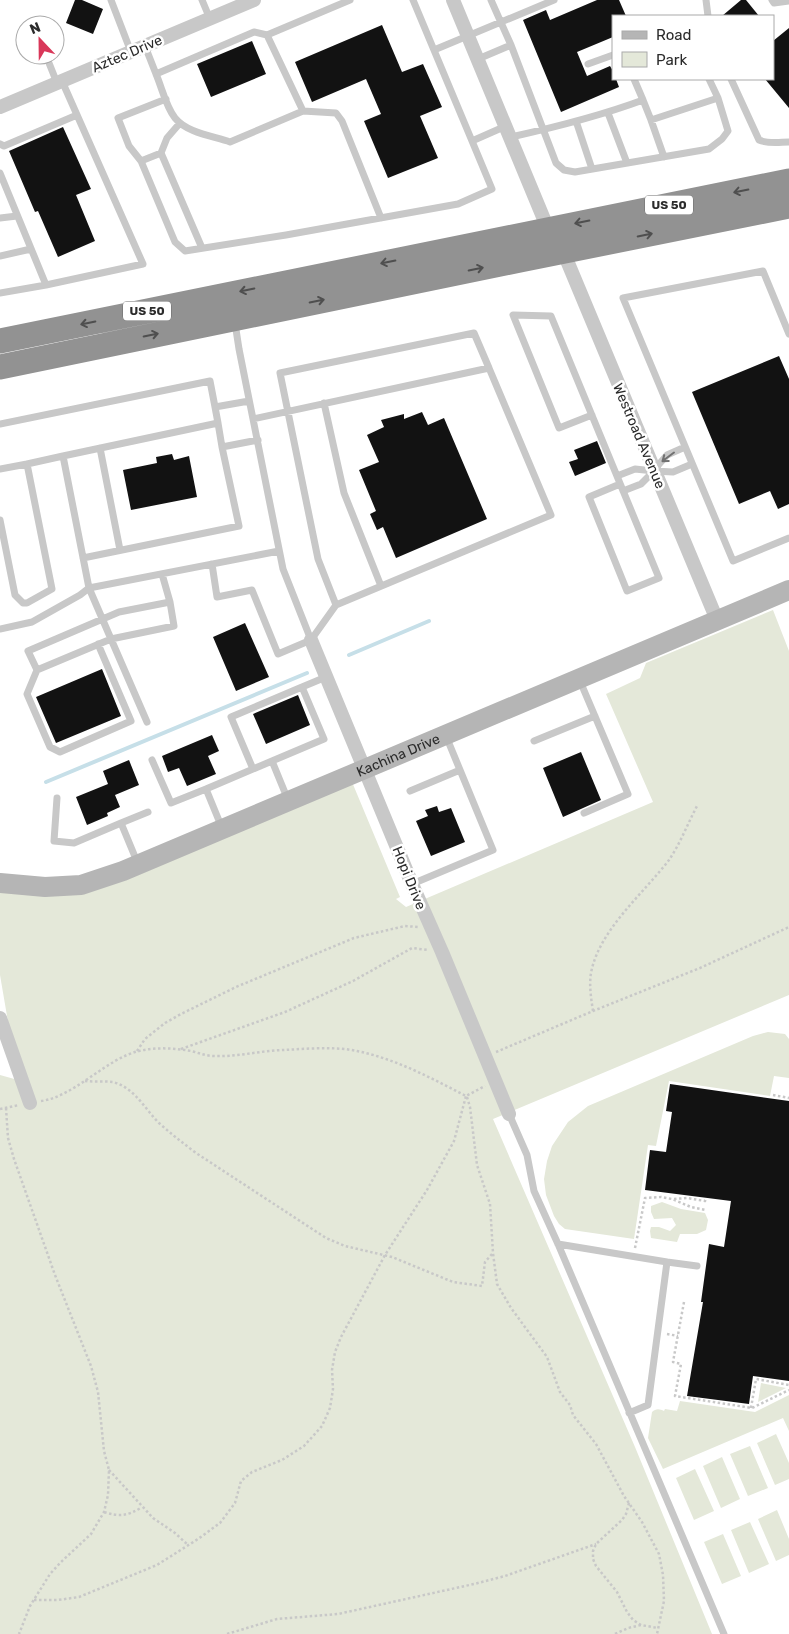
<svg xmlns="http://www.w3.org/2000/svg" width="789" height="1634" font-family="Rubik,sans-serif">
  <rect width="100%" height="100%" fill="#fff"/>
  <path fill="#e4e8d9" d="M773,610L789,651V995L493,1119L635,1447L712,1634H0V1075L18,1080L0,975V887L47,888L352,782L400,897L396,899L406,907L653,802L606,694L640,678L646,663Z
    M768,1032L785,1034L789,1039V1078L774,1076L770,1096L669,1081L656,1146L648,1145L634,1239L565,1229L559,1224L554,1216L546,1195L544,1179L547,1161L552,1146L568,1122L588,1106L753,1036Z
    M662,1202L681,1209L705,1213L708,1220L706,1230L697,1234H680L677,1242L651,1238L650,1231L651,1227H659L670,1231L676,1225L672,1218L654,1219L651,1212V1206Z
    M761,1383L786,1388L758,1402Z
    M789,1395V1431L783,1418L663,1469L648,1438L652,1412C656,1408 660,1409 664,1411L665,1409L677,1411L680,1401L755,1412Z
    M776,1434L789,1463V1479L775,1485L757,1443Z
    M750,1446L768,1488L748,1496L730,1454Z
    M722,1457L740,1499L721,1508L703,1466Z
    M695,1469L714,1511L694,1520L676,1478Z
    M777,1510L789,1539V1555L776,1561L758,1519Z
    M750,1522L769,1564L749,1573L731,1530Z
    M723,1534L741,1576L722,1584L704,1542Z"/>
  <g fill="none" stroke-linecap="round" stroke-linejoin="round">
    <path stroke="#c6dfe8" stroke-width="4" d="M349,655L429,621
      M46,782L307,673"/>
  </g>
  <path fill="#121212" d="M75,0H82L103,9L93,34L66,23Z
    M597,0H619L626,16H613V37L577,52L587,76L610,66L613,71V79H616L619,87L561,112L523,20L546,10L550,20Z
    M741,0H746L759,16H722Z
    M382,25L402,72L423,64L442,107L420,116L438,158L388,178L364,121L381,114L366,79L312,102L295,62Z
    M789,28V108L765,79H773V41Z
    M252,41L266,74L211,97L197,64Z
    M63,127L91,189L76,195L95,241L58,257L38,211L35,212L9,151Z
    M779,356L789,379V504L778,509L770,491L739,504L692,392Z
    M422,412L428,425L444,418L487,519L396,558L383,527L377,530L370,514L376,511L359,470L379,462L367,435L384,427L381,420L404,414V419Z
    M597,441L606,463L575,476L569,462L578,459L574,450Z
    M172,454L174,460L189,456L197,497L131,510L123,470L157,463L156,457Z
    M245,623L269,677L236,691L213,637Z
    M102,669L121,716L56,743L36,697Z
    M298,695L310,725L266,744L253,714Z
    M212,735L219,751L208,756L216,774L187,786L179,768L168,772L162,756Z
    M581,752L601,800L563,817L543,768Z
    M129,760L139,785L115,795L120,807L107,813L108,816L87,825L76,797L108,784L103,771Z
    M437,806L439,812L451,808L465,842L431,856L416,821L428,816L425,810Z
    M670,1084L789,1101V1381L753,1376L749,1404L687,1396L703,1302H701L709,1244L724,1247L731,1201L645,1190L650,1150L666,1152L672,1112L666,1111Z"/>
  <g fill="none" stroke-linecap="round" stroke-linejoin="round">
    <path stroke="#c8c8c8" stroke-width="2.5" stroke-dasharray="2.5 2.5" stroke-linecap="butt" d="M593,1011C591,998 589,985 591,973C599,930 643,894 669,860C680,844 688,823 697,806
      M181,1049L285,1012L353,981L412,948L428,950
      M137,1051L145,1039L165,1023L181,1014L236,987L354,938L405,926L418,927
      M496,1052L593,1011L700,968L789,927
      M85,1081C94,1082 104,1081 113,1082C135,1088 144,1108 159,1123C171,1134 183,1143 196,1153L326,1238L345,1246L392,1257L453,1282L482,1286L485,1262L492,1254
      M773,1095L789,1098
      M467,1097L470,1107L477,1165L490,1204L493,1253L497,1284L511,1308L547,1357L560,1392L570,1405L573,1415L596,1444L624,1496L642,1522L659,1554L663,1575L664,1601L657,1634
      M41,1101C74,1097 107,1058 139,1051C156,1047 174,1048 191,1051C199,1053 206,1056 214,1056C237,1057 259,1051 282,1050C306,1049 333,1046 357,1051C396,1059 431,1078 466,1096L485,1086
      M6,1108L8,1138L14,1159L55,1275L91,1366L98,1392L104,1451L109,1470L108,1495L104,1512L91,1534L61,1562L50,1574L30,1606L19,1634
      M0,1109L19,1105
      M674,1199L687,1198L705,1201L706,1198
      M635,1248L645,1198L661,1197L672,1199L691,1207L706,1210
      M684,1302L673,1362L681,1364L675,1396L752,1408L789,1390
      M667,1334L678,1336
      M751,1408L756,1379L789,1385
      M109,1470L153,1518L175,1533L188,1545
      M629,1503L626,1514L622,1520L596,1544L593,1551V1559L596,1566L617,1592L627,1612L633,1620L641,1625L658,1628
      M104,1512C119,1517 128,1516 142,1507
      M34,1600H58L79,1597L157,1565L198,1539L220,1523L235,1503L241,1481L252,1472L282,1460L304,1446L322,1426L330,1408L333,1389L332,1370L335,1352L341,1337L385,1255L427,1190L454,1141L466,1096
      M227,1634L277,1619L338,1614L474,1584L505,1576L596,1544
      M615,1634L628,1628L641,1625"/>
    <path stroke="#c8c8c8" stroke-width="7" d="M111,0L131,52
      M202,0L210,19
      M350,0L267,35L303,111L336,113L342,121L381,218
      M413,0L472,141
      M491,0L511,45
      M706,0L708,16
      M772,0L774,3L789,1
      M145,46L156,74L254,32L267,35
      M434,50L554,0
      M47,58L57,83
      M478,59L511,45L556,163L564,170L575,172L709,149L722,139L728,131L718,98L651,120L643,100C600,116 556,127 511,137
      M588,64L613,55
      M156,74C162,88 166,107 175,118C187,133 213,136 230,142L303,111
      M634,79L643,100
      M709,79L718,98
      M731,79L759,140C768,144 780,142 789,142
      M608,113L627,163
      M651,120L664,157
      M576,121L592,169
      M0,144L4,146L77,115
      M161,153L167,138L180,123
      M141,161L129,146L118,118L166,99
      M0,173L46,285L143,264L62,81
      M0,218L17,216
      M202,248L161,153L141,161L175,242L185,251L286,235L458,204L492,189L472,141L506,126
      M0,256L31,249
      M0,293L46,285
      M235,323L239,349L283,569L311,640
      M789,334L763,271L623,298L733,561L789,538
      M324,403L344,493L381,586
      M592,415L559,428L513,315L551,316L659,578L627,591L589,497L620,484
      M218,423L222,447L258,440
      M0,424L210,381L215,407
      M100,448L120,550
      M0,469L27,464
      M654,470L667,455L685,447
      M654,471L673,472L692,464
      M617,476L635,469L654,471L641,484L623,491
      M0,520L15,595L23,603H27L52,589L27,464L63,456
      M83,558L239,526L222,447
      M212,564L217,597L252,590L278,654L311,640L336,605L551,515L489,368L253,419
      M162,574L170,602
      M336,605L318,559L280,373L474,333L489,368
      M0,629L32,622L80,595L89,588L63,456L218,423L215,407L249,401
      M98,644L131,721L60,752L50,747L27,694L37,670L111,639L89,588L279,551
      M37,670L28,651L119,612L170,602L174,626L111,639L147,722
      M580,681L628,794L584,813
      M534,741L595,716
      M152,760L171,803L206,789
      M253,769L231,717L302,687
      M410,791L460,770
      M57,798L54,841L74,843L121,823L138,864
      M288,800L272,761L324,739L302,687L326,677
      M121,823L148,812
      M222,828L206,789L272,761
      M412,884L493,850L446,736
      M509,1114L527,1155L534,1191L558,1244L724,1634
      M558,1244L667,1262L648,1405L629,1413
      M667,1262L697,1266"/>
    <path stroke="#c8c8c8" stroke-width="14" d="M453,0L548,229
      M0,107L254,0
      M563,251L717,620
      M311,640L412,884L442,952L509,1114
      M0,1018L30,1103"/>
    <path stroke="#b5b5b5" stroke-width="20" id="s1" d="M0,883L45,887L81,885L123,871L789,590"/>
    <path stroke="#929292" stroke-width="25" d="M0,341L789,181
      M0,367L520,260L789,206"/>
  </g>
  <defs><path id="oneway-shaft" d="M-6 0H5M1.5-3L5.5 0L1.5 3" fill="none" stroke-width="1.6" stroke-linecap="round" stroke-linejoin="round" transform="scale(1.25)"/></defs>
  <g stroke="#4f4f4f">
    <use href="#oneway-shaft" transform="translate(741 191) rotate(169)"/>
    <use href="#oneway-shaft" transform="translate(582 222) rotate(169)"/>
    <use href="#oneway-shaft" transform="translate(645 235) rotate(-11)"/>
    <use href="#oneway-shaft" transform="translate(388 262) rotate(169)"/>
    <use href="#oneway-shaft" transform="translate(476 269) rotate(-12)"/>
    <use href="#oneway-shaft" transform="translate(247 290) rotate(168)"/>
    <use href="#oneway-shaft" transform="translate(317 301) rotate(-12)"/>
    <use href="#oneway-shaft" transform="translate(88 323) rotate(168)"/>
    <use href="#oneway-shaft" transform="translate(151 335) rotate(-12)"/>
  </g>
  <use stroke="#727272" href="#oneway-shaft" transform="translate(668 457) rotate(143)"/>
  <g text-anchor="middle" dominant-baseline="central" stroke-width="5" stroke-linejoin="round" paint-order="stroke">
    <g fill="#fff" stroke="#6b6b6b" stroke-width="1">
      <rect x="645" y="195.5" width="48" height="19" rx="4"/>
      <rect x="123" y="301.5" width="48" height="19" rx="4"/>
    </g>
    <g font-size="12" font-weight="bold" fill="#2b2b2b">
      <text x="669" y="205">US 50</text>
      <text x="147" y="311">US 50</text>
    </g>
    <g font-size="14" fill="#2b2b2b" stroke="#fff">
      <text transform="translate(127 54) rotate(-23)">Aztec Drive</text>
      <text transform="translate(639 436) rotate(67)">Westroad Avenue</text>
      <text stroke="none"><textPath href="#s1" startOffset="424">Kachina Drive</textPath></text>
      <text transform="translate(409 878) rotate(68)">Hopi Drive</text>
    </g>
  </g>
  <rect x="612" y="15" width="162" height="65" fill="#ffffff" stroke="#aaaaaa"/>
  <rect x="622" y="31" width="25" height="8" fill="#b5b5b5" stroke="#aaaaaa"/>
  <text x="656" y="40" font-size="15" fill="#2b2b2b">Road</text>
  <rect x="622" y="52" width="25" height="15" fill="#e4e8d9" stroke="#aaaaaa"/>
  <text x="656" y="65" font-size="15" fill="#2b2b2b">Park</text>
  <g transform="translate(40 40) rotate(338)"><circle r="24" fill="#ffffff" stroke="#aaaaaa"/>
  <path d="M0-4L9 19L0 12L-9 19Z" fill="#d93759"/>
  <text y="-8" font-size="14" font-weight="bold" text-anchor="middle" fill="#2b2b2b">N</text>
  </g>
</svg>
